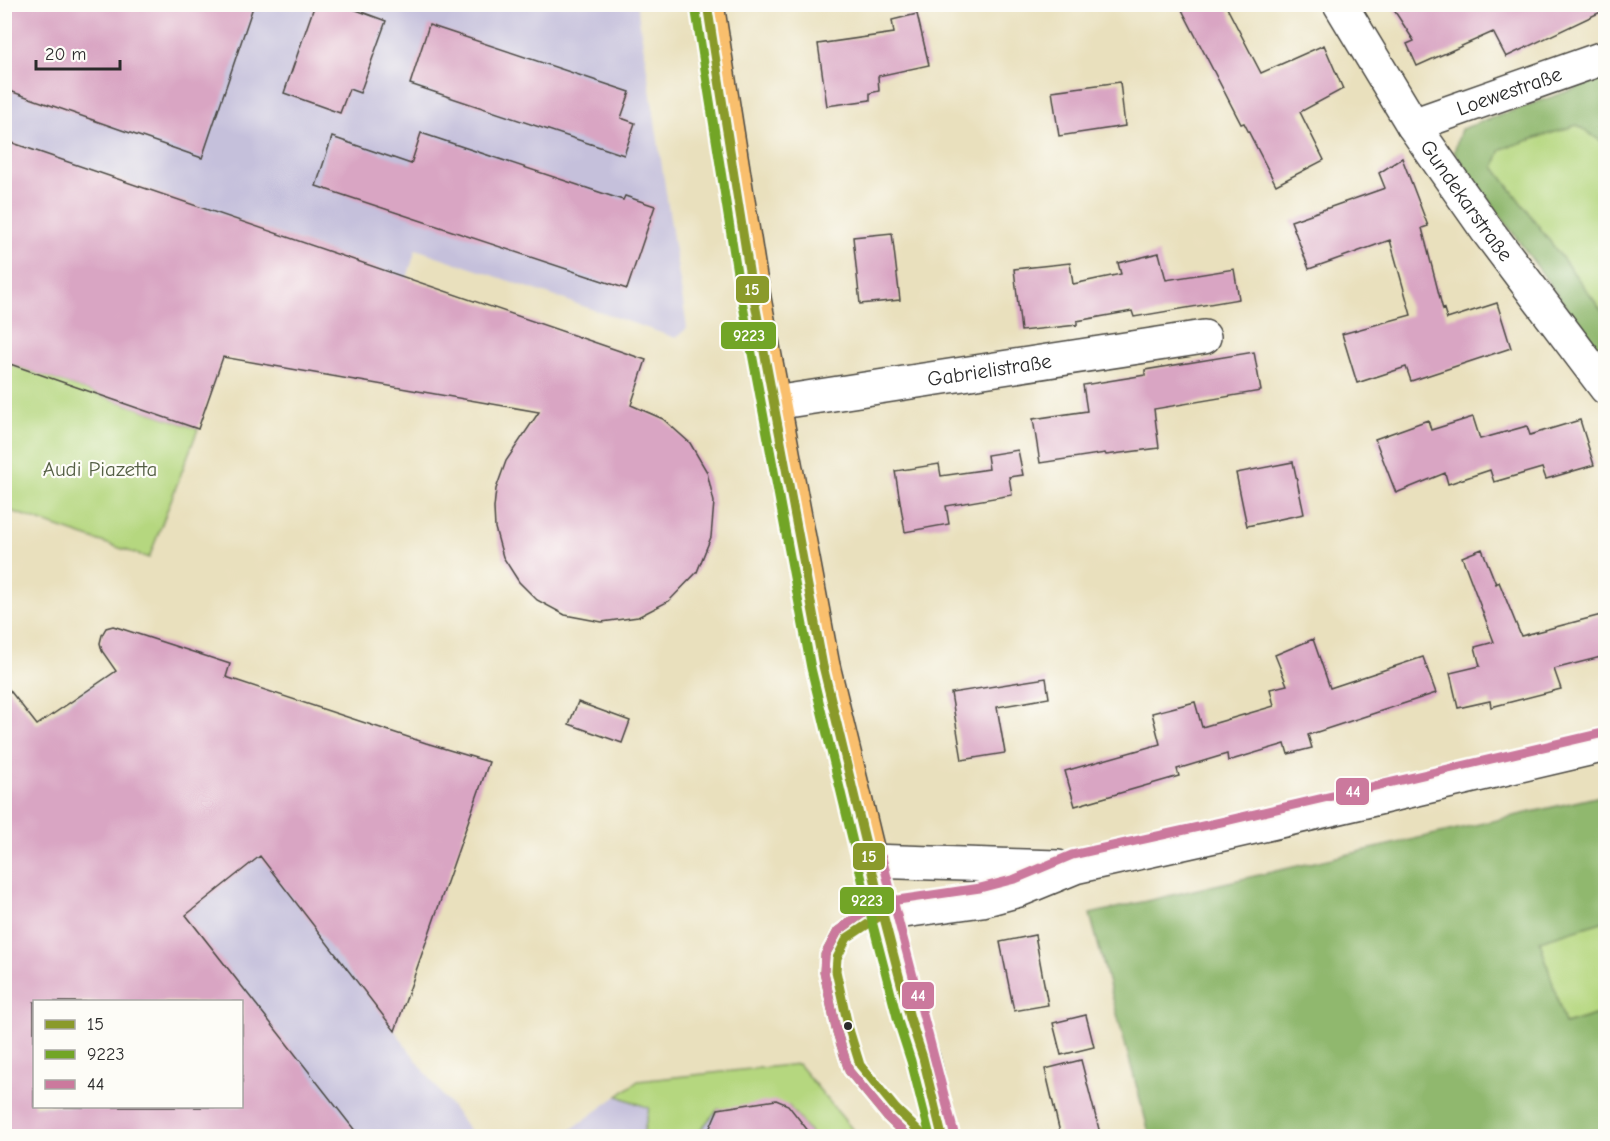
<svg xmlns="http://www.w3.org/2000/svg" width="1610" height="1141" font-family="'Comic Neue',sans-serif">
  <rect width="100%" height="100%" fill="#fdfcf7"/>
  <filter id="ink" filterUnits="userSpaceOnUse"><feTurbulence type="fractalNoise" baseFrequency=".0167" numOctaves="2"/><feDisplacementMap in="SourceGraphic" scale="12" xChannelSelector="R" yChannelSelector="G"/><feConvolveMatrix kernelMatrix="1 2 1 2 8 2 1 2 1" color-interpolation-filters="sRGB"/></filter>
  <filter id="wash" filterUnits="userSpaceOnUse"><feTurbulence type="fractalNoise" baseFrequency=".008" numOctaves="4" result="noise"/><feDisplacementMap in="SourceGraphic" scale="24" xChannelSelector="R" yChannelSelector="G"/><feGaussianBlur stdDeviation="1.35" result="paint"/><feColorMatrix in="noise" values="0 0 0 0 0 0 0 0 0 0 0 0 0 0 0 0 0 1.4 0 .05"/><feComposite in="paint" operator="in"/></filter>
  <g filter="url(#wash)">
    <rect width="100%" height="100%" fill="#e9e0bd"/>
    <path fill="#c5c0db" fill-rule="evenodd" d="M5,5H637L687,328L676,338L416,249L407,278L85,167L84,171L54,157L5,140Z
      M116,671L119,675L186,914L260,856L395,1031L437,1088L474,1136H5L4,684L37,725L88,688ZM34,1002H242V1106H34Z
      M798,1064L858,1136H562L638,1081Z"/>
    <path fill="#b5d77f" stroke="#708155" stroke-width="1.5" d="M1577,125L1605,144L1606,147L1605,315L1494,167L1501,149Z
      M5,362L198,429L149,558L5,509Z
      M1605,921V1012L1565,1024L1539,940Z
      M798,1064L858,1136H813L788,1105L718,1109L695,1136H643L649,1108L618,1096L638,1081Z"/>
    <path fill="#90b86e" stroke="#5e724c" stroke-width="1.5" d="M1605,78V147V144L1577,125L1501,149L1494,167L1605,315V360L1454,152L1461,129Z
      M1605,795V921L1540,941L1565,1024L1605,1012V1136H1150L1090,914Z"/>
    <g id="blocks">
      <path fill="#d9a5c3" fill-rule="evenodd" d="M4,4H254L202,158L4,89Z
        M315,4H340L386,21L360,93L349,89L340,113L284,93Z
        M1179,4H1225L1261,73L1324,45L1343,89L1300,112L1324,160L1276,185L1244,123L1241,124Z
        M1390,4H1605V10L1506,57L1493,32L1417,66L1407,44L1414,41Z
        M917,14L929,65L878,76L879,91L870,93V100L827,106L818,44L894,33L892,20Z
        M429,25L630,92L621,118L635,123L624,155L410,84Z
        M1120,82L1125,126L1059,136L1052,91Z
        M421,133L623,200L625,196L655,206L627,289L316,186L332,137L411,164Z
        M4,140L646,360L631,405L663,419L690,443L707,472L714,502L711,537L697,572L669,601L638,617L602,622L565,615L537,600L519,582L503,557L495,528L494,508L496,489L506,461L539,412L223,357L198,429L4,362Z
        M1402,158L1428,226L1422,228L1443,310L1444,309L1447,319L1497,303L1511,348L1411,381L1406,367L1357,383L1342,334L1411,315L1390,240L1309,269L1291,221L1385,188L1379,173Z
        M892,233L900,300L860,304L853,237Z
        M1159,253L1166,280L1234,269L1239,299L1134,317L1132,311L1077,321V325L1021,331L1014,269L1070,263L1073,284L1121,274L1118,263Z
        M1254,352L1261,391L1154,409L1159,448L1106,455L1105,453L1040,463L1033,419L1087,411L1083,385L1145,375V370Z
        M1473,417L1480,439L1527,426L1530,435L1580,420L1594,465L1546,479L1542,468L1494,482L1490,470L1448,484L1445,473L1396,493L1375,439L1428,420L1431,430Z
        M1018,450L1023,475L1009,477L1012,495L946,506L949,524L905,532L895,471L939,464L941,476L989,469L987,455Z
        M1293,462L1304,514L1247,526L1236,473Z
        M1482,549L1496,584L1499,582L1521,636L1605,614V656L1554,669L1561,689L1491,707L1490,701L1458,708L1450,673L1480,666L1475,647L1494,642L1462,557Z
        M113,626L230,664L226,677L426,743L489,762L395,1031L260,856L186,915L360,1137H4V683L37,725L116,671L102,651L100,643L102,635L106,628ZM34,1002H242V1107H34Z
        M1313,639L1330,688L1423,657L1436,693L1308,735L1312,748L1288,754L1285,744L1228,761L1227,754L1177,769L1179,776L1075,806L1065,771L1160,744L1152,713L1195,702L1202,727L1274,706L1270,689L1287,685L1275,655Z
        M1046,678L1049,698L997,707L1005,753L962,760L951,693Z
        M578,702L630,721L622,743L569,724Z
        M1035,935L1048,1005L1014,1011L1000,942Z
        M1086,1015L1094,1047L1061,1055L1053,1023Z
        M1081,1060L1101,1137H1061L1045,1069Z
        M776,1100L788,1105L813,1137H706L718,1109Z"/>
    </g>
  </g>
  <g filter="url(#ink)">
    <use href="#blocks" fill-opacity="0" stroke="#484641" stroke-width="1.5"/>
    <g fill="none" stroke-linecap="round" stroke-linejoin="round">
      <g stroke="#484641" stroke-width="36">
        <g id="minor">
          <path id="s1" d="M1340,4L1413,125L1486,229L1606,388"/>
          <path id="s2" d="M1413,125L1606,57"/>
          <path id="s3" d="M774,403L1204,337"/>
          <path d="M870,861L1058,867"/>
          <path d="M883,914L982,900L1019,890L1075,867L1224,834L1606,745"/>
        </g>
      </g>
      <g stroke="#484641" stroke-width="36">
        <path id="major" d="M707,4L750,277L823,666L883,914L910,1018L923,1058L942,1136"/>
      </g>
      <use href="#minor" stroke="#fff" stroke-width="33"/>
      <use href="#major" stroke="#f9bf6d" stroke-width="33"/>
      <g stroke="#fdfcf7" stroke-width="14">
        <path id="bus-1" d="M707,4L750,277L823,666L883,914L910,1018L923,1058L942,1136
          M883,914L847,938L837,958L836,971L848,1026L860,1065L896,1109L924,1136"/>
      </g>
      <g stroke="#fdfcf7" stroke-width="14">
        <path id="bus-2" d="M695,6L738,279L811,668L871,917L898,1021L911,1061L930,1136
          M876,904L838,931L825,955L824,972L836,1029L849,1071L887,1117L907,1136"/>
      </g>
      <g stroke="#fdfcf7" stroke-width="14">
        <path id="bus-3" d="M882,858L954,1133
          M907,1136L887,1117L849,1071L836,1029L824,972L825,955L838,931L877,903L980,888L1015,879L1072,855L1221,822L1603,733"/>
      </g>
      <use href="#bus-1" stroke="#8a9a2b" stroke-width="9"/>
      <use href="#bus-2" stroke="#72a527" stroke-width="9"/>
      <use href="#bus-3" stroke="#cb799d" stroke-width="9"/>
    </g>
  </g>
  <circle fill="#2b2b2b" stroke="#fdfcf7" stroke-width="2" cx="848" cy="1026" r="5"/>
  <g text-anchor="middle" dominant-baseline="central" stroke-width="4.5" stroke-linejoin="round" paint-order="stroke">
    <g font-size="21" fill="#2b2b2b" stroke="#fdfcf7">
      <text stroke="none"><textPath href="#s2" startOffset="102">Loewestraße</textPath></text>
      <text stroke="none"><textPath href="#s1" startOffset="234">Gundekarstraße</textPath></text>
      <text stroke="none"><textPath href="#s3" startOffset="218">Gabrielistraße</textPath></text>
    </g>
    <g font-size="21" fill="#545f44" stroke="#fdfcf7">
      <text x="100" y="469">Audi Piazetta</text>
    </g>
  </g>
  <g stroke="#fdfcf7" stroke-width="2">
    <rect x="735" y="275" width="35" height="29" rx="6" fill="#8a9a2b"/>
    <rect x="720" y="321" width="57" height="29" rx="6" fill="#72a527"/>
    <rect x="1335" y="777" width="35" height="29" rx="6" fill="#cb799d"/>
    <rect x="852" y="842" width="34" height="29" rx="6" fill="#8a9a2b"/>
    <rect x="839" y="886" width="56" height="29" rx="6" fill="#72a527"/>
    <rect x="901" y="981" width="34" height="29" rx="6" fill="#cb799d"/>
  </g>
  <g font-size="16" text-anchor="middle" font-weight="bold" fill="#fff">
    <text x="752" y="295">15</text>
    <text x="749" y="341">9223</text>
    <text x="1353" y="797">44</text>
    <text x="869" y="862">15</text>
    <text x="867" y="906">9223</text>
    <text x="918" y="1001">44</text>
  </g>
  <rect width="1610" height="1141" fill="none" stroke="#fdfcf7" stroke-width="24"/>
  <rect x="33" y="1000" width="210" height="108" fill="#fdfcf7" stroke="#a9a8a5" stroke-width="1.5"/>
  <rect x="45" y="1020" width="30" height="9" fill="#8a9a2b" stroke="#a9a8a5" stroke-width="1.5"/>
  <text x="87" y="1030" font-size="18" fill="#2b2b2b">15</text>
  <rect x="45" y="1050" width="30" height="9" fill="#72a527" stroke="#a9a8a5" stroke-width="1.5"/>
  <text x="87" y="1060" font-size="18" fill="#2b2b2b">9223</text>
  <rect x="45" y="1080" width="30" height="9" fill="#cb799d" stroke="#a9a8a5" stroke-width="1.5"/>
  <text x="87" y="1090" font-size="18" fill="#2b2b2b">44</text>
  <path d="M36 60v9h84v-9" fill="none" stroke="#2b2b2b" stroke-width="3"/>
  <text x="45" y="60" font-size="18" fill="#2b2b2b" stroke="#fdfcf7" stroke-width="4.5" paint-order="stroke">20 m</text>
</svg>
